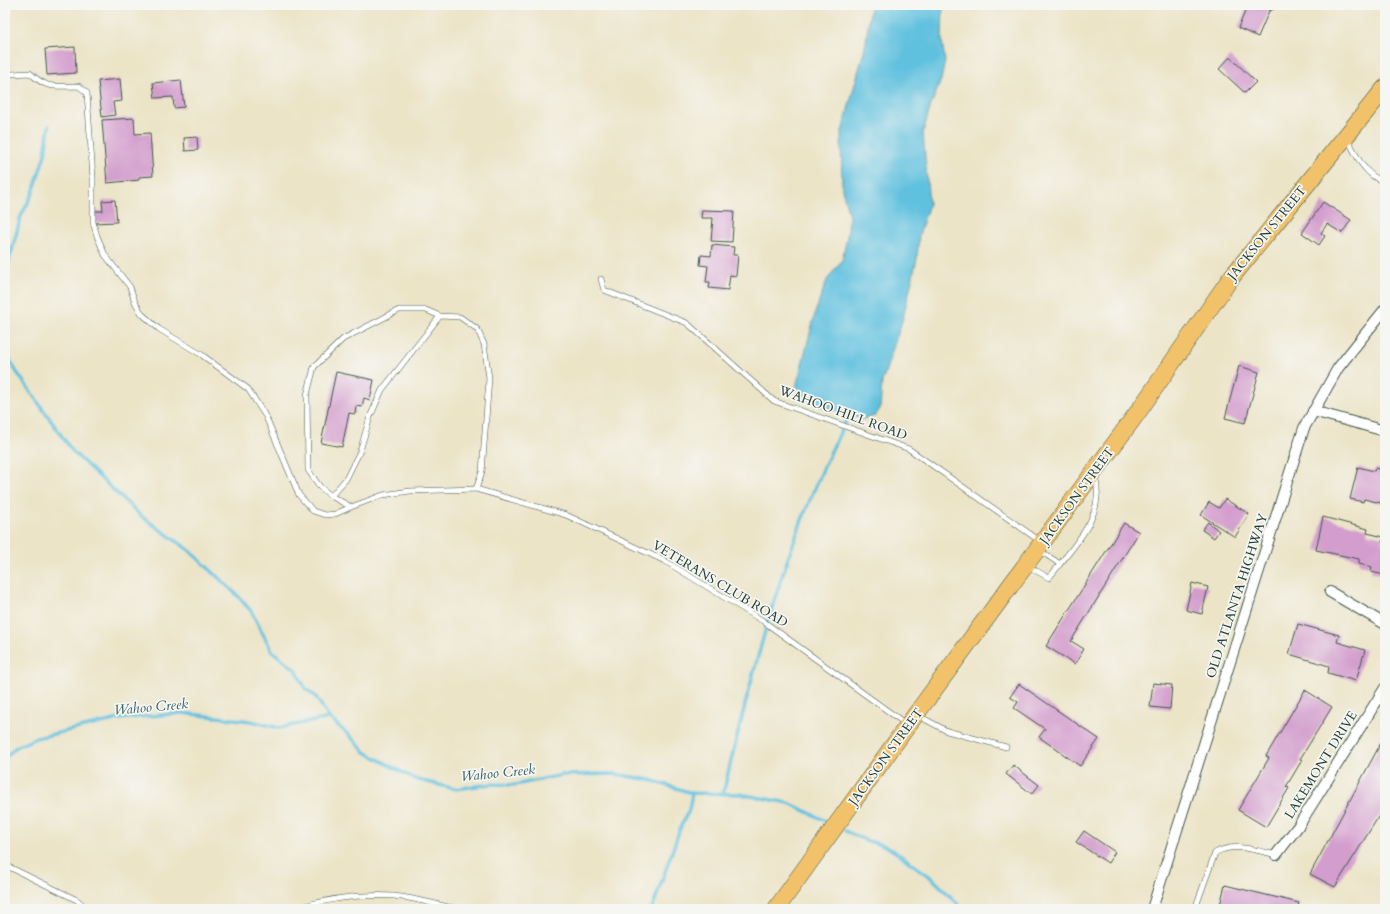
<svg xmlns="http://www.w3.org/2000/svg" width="1390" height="914" font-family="Cardo,serif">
  <rect width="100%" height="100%" fill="#f6f6f2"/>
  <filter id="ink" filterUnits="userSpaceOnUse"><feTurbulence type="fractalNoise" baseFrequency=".025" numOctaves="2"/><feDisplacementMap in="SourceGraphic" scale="8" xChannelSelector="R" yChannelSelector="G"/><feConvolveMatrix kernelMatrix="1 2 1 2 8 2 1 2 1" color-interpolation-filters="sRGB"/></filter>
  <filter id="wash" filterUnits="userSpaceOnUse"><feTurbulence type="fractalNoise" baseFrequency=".012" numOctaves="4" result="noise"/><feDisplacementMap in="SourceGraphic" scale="16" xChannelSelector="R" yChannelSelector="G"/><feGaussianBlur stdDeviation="0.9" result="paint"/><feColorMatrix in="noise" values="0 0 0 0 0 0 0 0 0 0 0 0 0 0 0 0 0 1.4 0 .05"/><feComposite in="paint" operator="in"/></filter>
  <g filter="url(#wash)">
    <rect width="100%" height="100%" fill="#ece4c7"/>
    <path fill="#61c1df" stroke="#407f8a" d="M871,5H943L942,40L945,61L941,80L931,105L923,132L929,204L919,235L917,259L903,318L882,382L880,409L875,416L862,419L809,402L796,387L816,310L827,280L842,260L848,232L849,215L842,190L841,135L865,47Z"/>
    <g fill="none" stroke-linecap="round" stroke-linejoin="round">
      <path stroke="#61c1df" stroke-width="3.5" d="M5,276L21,216L33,193L45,154L49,126
        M5,351L16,371L73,452L141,516L189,550L237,595L251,611L272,651L296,670L305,688L316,697L329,718L350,736L365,752L415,779L455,789L492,784L515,785L562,775L615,774L650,780L692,793L740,794L789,803L826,821
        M5,758L16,747L36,738L119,719L182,713L251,721L279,728L329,718
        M723,794C754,664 787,533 849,415
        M845,831L865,840L886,846L900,855L933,879L963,909
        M652,909L681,826L689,810L692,793"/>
    </g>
    <g id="blocks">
      <path fill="#d39dcd" d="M1248,5H1284L1269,11L1258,37L1238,28Z
        M75,47L76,73L47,75L45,49Z
        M1230,57L1256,82L1245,93L1219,69Z
        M120,79L122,101L113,102L115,115L102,117L98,81Z
        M181,80L184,107L174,108L173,97L155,98L153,83Z
        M134,118L135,134L150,133L153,176L139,177V180L107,183L102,120Z
        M197,137L198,150L185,151L184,138Z
        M115,200L117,222L94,223L93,211H103L102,201Z
        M1323,202L1351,220L1342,233L1327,224L1321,233L1325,236L1319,245L1302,233Z
        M702,210L734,211L732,242L711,241L713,218H701Z
        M712,245L734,247L733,255H738L736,276L730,275L728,290L709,288L710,282H706L708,266L700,265L701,255L711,256Z
        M1239,366L1259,372L1245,423L1225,418Z
        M336,372L374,380L370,400L364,398L362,407L356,406L355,414L349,413L342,447L321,443Z
        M1358,467L1374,471L1375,468L1385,471V504L1364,499L1363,502L1350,499Z
        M1225,499L1249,514L1235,537L1201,515L1209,502L1219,508Z
        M1323,517L1368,529L1367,533L1384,537L1382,542L1385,543V575L1371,572L1372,567L1359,564V559L1316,550Z
        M1208,522L1219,531L1214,538L1202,530Z
        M1124,523L1139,532L1071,641L1084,649L1075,664L1046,646Z
        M1192,583L1208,587L1202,614L1186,610Z
        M1298,624L1339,635L1337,642L1365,650L1356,681L1328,673L1329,666L1289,654Z
        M1153,683L1172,685L1170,709L1150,707Z
        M1019,684L1099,739L1080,766L1039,737L1045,729L1014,708L1018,702L1010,697Z
        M1305,690L1332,707L1300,759L1302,760L1286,787L1289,788L1266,827L1238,810L1269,758L1266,756Z
        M1382,741L1385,743V806L1335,887L1310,874Z
        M1013,765L1039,785L1032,794L1006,774Z
        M1084,831L1115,852L1108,863L1076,842Z
        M1225,885L1299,903L1297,909H1219Z"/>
    </g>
  </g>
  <g filter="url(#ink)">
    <use href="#blocks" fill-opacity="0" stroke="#3e564a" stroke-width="1"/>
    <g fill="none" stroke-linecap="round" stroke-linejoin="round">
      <g stroke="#3e564a" stroke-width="6">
        <path id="lane" d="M11,74L30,73C48,90 55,86 79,86L87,93L93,178V222L97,236L105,255L130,287L135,302L142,314L159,329L202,355L248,389L266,417L299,495L313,511L325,515L335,514L351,507
          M1348,139C1356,156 1366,177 1385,182
          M601,279L604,290L687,323L774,401L909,449L1040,541
          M440,316L382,390L370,417L360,451L346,479L331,496L351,507L383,495L410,491L476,489L566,515L665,561L763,621L906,724
          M331,496L320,487L308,470L307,395L314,367L343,339L399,310H426L440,316L460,317L477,329L484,344L489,378L482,472L476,489
          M1060,564C1081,538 1105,511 1095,476
          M1028,566L1049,578L1060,564L1039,550
          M917,715L947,731L1006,747
          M5,865L77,900L88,909
          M294,909C325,899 361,894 394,896C415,898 437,905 458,909
          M1195,909L1215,853C1234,842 1256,850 1276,855"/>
      </g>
      <g stroke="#3e564a" stroke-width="12">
        <path id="street" d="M1313,411L1385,431
          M1330,592L1385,624
          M1276,855L1299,825L1385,688
          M1152,909L1304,428L1338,368L1385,309"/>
      </g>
      <g stroke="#3e564a" stroke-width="18">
        <path id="primary" d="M776,909L908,725L1138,412L1230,279L1385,88"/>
      </g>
      <use href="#lane" stroke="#fff" stroke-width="5"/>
      <use href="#street" stroke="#fff" stroke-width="10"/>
      <use href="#primary" stroke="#f2c26a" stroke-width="17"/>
    </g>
  </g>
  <g text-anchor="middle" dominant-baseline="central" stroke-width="3.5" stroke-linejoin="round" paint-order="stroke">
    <g font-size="13" fill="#1f3d34" stroke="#f6f6f2">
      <text transform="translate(1267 233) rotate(-51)">JACKSON STREET</text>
      <text transform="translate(843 413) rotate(20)">WAHOO HILL ROAD</text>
      <text transform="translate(1077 496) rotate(-54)">JACKSON STREET</text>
      <text transform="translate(720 584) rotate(31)">VETERANS CLUB ROAD</text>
      <text transform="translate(1237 596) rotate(-72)">OLD ATLANTA HIGHWAY</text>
      <text transform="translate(886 757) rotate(-54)">JACKSON STREET</text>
      <text transform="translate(1321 765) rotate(-58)">LAKEMONT DRIVE</text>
    </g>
    <g font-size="14" font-style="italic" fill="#305e5f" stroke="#f6f6f2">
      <text transform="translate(151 707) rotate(-5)">Wahoo Creek</text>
      <text transform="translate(498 773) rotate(-6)">Wahoo Creek</text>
    </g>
  </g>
  <rect width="1390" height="914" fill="none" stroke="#f6f6f2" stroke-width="20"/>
</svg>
